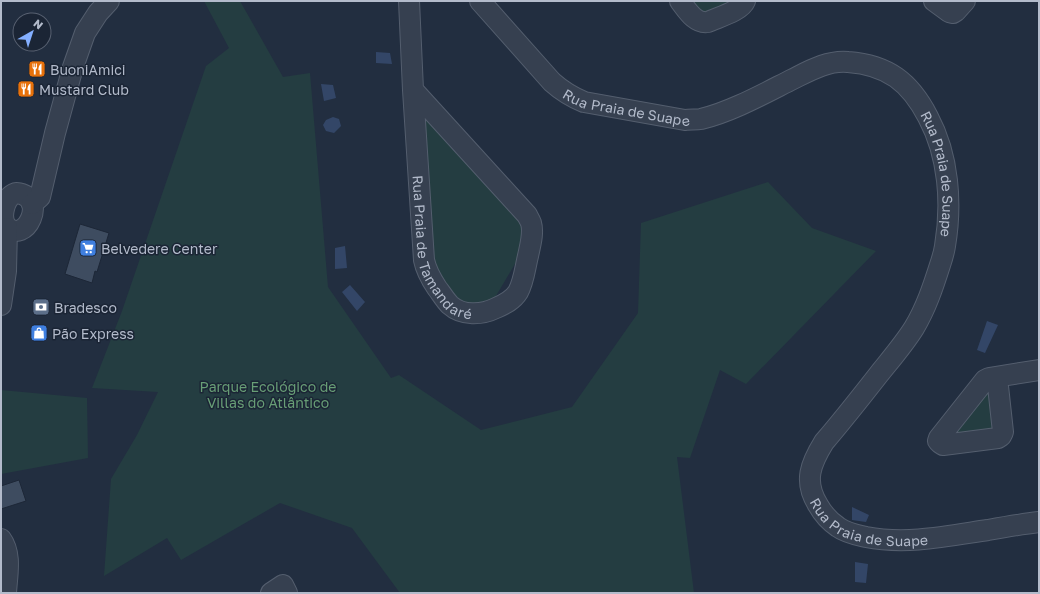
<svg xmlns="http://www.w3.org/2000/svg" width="1040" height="594" font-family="'Golos Text',sans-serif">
  <rect width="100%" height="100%" fill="#222e40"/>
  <path fill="#243d41" d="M204,1H240L283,77L310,73L328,287L391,378L399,375L481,430L572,407L638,313L641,223L768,182L812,228L876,251L746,384L720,370L690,458L677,457L694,593H400L352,528L280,503L181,560L167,538L104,576L111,479L137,435L158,392L92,388L122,311L206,66L229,48Z
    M690,1H730L703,15Z
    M418,103L523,221L522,252L493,301L474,309L456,304L428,257Z
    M988,384L994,432L944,438Z
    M1,390L87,398L88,458L1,474Z"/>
  <path fill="#334667" d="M376,52L390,53L392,64L376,63Z
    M321,84L333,85L336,98L324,101Z
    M333,117L339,119L341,126L334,133L326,131L323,125L326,120Z
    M345,246L347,268L335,269V248Z
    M350,285L365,302L357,311L342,292Z
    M987,321L998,325L985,353L977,350Z
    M852,507L869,515L866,522L852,520Z
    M855,562L868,564L866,583L855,582Z"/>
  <path fill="#3e4c60" stroke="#1d2737" d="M80,224L109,233L97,272L95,271L92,283L65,274Z
    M19,480L26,501L1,509V486Z"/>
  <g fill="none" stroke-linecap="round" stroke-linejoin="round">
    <g stroke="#545e6e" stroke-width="22">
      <g id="minor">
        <path id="s1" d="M409,1L413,90L424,260C426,270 431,279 437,288C441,293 445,300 450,305C462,316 482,315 496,308C505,304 513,300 518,292C524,281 525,268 528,256C530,246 534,233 531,223C530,220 528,217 527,215L413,90"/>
        <path id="s2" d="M480,1L552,82C562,91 572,97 584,102L685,120C690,119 696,120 701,119C731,112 765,93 793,79C809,71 828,60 848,62C888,65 910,82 928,117C949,156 952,204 945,246C944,253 942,259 940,265C933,287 926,308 914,328C904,344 891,359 879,374C861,397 843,420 824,442C811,463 803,481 818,505C823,514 829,521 838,527C846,533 857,535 866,537C907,545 948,536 988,530C1005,527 1022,524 1039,522"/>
        <path d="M680,1C687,10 695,24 708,22C719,17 741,11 745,1"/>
        <path d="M934,1L949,12L953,13L956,11L965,1"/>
        <path d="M16,193C50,196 25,247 6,226C0,217 4,197 16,193Z"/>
        <path d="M32,204L40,197L55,133L73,67L85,33L98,13L109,1"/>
        <path d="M1,305L6,271L7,228"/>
        <path d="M997,377L1003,432L1001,436L998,438L943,445L940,443L938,441L939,438L985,380L989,378L1039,370"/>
        <path d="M1,539C12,554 7,575 6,593"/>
        <path d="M271,593L283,585L287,593"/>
      </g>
    </g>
    <use href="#minor" stroke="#364050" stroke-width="20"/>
  </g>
  <defs>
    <g id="restaurant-square" transform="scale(0.9)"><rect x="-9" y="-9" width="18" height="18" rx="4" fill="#e8710a" stroke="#1b2535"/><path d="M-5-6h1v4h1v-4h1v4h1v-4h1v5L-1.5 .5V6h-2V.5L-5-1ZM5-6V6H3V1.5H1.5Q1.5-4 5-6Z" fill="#fff"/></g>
    <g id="supermarket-square" transform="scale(0.9)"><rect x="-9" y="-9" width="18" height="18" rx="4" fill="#3f7fe0" stroke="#1b2535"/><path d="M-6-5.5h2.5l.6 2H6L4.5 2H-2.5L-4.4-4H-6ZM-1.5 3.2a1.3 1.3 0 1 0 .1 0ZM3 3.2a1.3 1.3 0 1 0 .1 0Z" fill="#fff"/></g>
    <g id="bank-square" transform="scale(0.9)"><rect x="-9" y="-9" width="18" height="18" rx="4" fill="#5c6f8a" stroke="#1b2535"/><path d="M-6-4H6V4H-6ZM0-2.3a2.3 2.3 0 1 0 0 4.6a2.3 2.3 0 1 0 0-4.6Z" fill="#fff"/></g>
    <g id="shop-square" transform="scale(0.9)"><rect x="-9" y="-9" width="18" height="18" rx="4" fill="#3f7fe0" stroke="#1b2535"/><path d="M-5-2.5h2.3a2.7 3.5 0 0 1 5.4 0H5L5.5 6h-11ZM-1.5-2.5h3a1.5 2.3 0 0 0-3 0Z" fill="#fff"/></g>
  </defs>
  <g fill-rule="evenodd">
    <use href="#restaurant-square" x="37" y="69"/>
    <use href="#restaurant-square" x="26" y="89"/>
    <use href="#supermarket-square" x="88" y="248"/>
    <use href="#bank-square" x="41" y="307"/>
    <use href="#shop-square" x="39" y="333"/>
  </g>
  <g text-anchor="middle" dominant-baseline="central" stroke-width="3" stroke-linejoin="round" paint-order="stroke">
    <g font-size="14" fill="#b3bbcb" stroke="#1b2535" text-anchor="start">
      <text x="50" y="69">BuoniAmici</text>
      <text x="39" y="89">Mustard Club</text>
      <text x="101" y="248">Belvedere Center</text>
      <text x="54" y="307">Bradesco</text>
      <text x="52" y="333">Pão Express</text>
    </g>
    <g font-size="14" fill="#b3bbcb" stroke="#1b2535">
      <text stroke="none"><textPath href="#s2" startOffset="189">Rua Praia de Suape</textPath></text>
      <text stroke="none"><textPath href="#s2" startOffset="585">Rua Praia de Suape</textPath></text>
      <text stroke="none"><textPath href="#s1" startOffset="255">Rua Praia de Tamandaré</textPath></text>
      <text stroke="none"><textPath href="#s2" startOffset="1017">Rua Praia de Suape</textPath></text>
    </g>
    <g font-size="14" fill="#689e76" stroke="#1b2535">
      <text x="268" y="386">Parque Ecológico de<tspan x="268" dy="16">Villas do Atlântico</tspan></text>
    </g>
  </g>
  <rect width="1040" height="594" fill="none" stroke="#b3bbcb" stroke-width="4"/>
  <g transform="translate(32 32) rotate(39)"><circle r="19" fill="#1b2535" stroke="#586171"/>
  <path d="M0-3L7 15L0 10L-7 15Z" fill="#84afff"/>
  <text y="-6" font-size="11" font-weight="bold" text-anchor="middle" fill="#b3bbcb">N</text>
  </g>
</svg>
